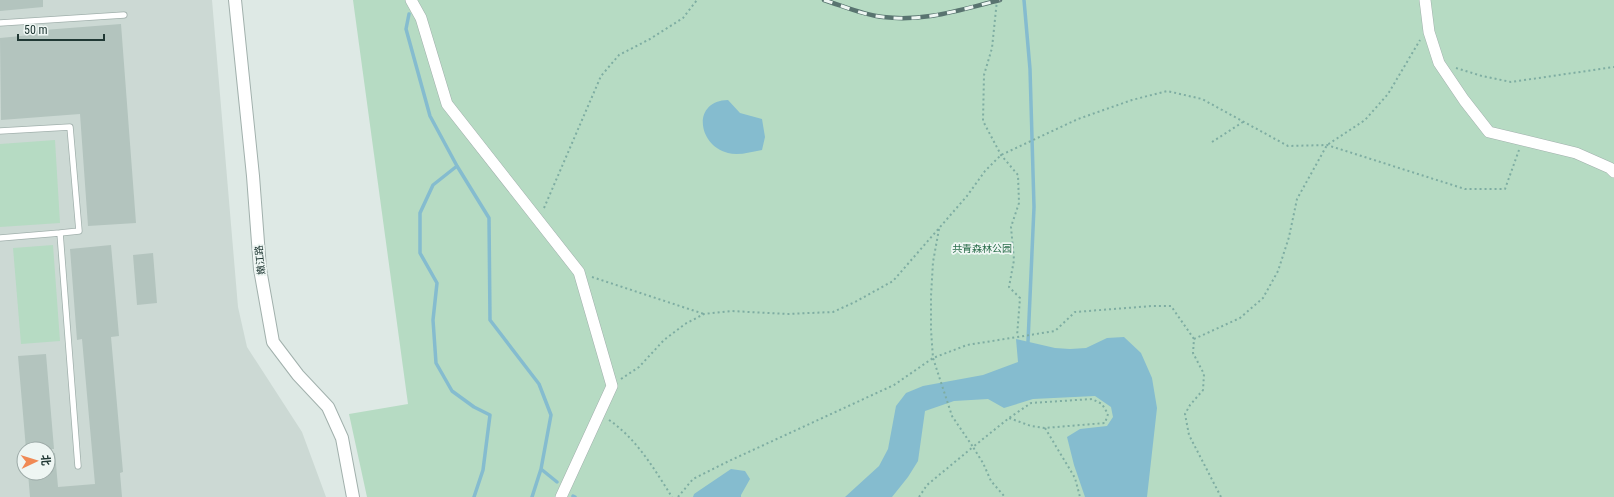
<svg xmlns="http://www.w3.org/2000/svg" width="1614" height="497" font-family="'Roboto Condensed','Noto Sans SC',sans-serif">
  <rect width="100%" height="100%" fill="#dee9e5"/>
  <path fill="#ccd9d4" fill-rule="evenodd" d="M0,0H212L238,307L247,347L302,432L326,497H0ZM24,449H48V473H24Z"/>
  <path fill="#b6dbc3" d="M353,0H1614V497H367L349,414L408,404Z
    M55,140L60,223L0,227V144Z
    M53,245L60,341L21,344L13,248Z"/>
  <path fill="#85bccf" d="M728,100L740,113L762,119L765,137L762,150C751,152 738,156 728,153C698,146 691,101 728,100Z
    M1124,337L1141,353L1152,378L1157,408L1147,497H1085L1074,465L1067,437L1080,429L1107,426L1113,417L1111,407L1095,396L1033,399L1004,408L988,399L954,401L925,411L918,461L908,477L892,497H845L879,466L888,449L896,406L906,393L923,386L983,375L1018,362L1016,339L1055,348L1070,349L1086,348L1107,338Z
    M731,469L745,471L750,479L741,495V497H693L694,494Z"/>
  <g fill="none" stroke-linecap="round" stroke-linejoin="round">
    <path stroke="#85bccf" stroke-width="3.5" d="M1024,0L1030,69L1034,207L1028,342
      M409,14L406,29L430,116L457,166L489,218L490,320L539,384L551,415L541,469L557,482
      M457,166L433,185L420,213V253L437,283L433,320L436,363L452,391L474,407L490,415L483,470L474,497
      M573,496L575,497
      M532,497L541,469"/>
  </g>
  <path fill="#b3c4be" d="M0,0H43V7L0,11Z
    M121,24L136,223L88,226L80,114L1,120L0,38L31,35V31Z
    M111,245L119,336L111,337L123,472L120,473L122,497H30L28,473H48V453H55L58,487L95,484L82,339L77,340L70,249Z
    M153,253L157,303L137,305L133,255Z
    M46,354L54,449H26L18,356Z"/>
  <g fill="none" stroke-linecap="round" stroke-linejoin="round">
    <g stroke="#a1b0ac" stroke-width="7">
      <path id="service" d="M0,23L124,15
        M0,131L70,127L79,231L60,233
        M0,238L60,233L78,466"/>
    </g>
    <g stroke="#a1b0ac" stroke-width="12">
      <path id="minor" d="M411,0L421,18L447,104L579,272L612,386L561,497
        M1425,0L1429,32L1439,63L1464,100L1489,132L1576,153L1610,168L1614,172"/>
    </g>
    <g stroke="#a1b0ac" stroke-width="14">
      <path id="tertiary" d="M235,0L253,176L260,269L273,342L298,375L328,407L342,438L353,497"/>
    </g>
    <path stroke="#7eada2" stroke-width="2" stroke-dasharray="2 3" stroke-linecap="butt" d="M997,0L992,48L984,75L983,121L1001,155L1018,175L1019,203L1011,227L1014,260L1009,287L1020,298L1017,336
      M1456,68L1482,76L1511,82L1614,67
      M1212,142L1243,122
      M544,208L601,76L619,55L650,39L683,18L697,0
      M939,229L933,262L931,296V330L933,358L952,416L973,447L1009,418L1031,403L1092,399L1102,404L1108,414L1105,423L1045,428L1031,426L1009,418
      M592,277L704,314
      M621,379L639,367L664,340L685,324L704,314L731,311L787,314L833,312L855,302L893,281L967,196L985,171L1001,155L1078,119L1132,100L1167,91L1202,99L1288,146L1327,145L1465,189H1505L1519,150
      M609,420C636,438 655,470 672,497
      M1045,428L1075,478L1080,497
      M678,497L693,479L729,461L894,385L933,358L967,345L1055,331L1075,312L1152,306H1171L1194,339
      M919,497L927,485L973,447L983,463L991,481L1005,497
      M1221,497L1189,435L1185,414L1190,405L1203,390L1204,374L1193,353L1194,339L1240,318L1263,298L1278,271L1289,237L1297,199L1327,145L1365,120L1388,94L1420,40"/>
    <use href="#service" stroke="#fff" stroke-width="5.5"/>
    <use href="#minor" stroke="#fff" stroke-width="11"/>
    <use href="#tertiary" stroke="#fff" stroke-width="12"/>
    <g stroke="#597470" stroke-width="4.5">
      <path id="rail" d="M824,0C843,6 863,15 883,17C925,22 959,10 1000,0"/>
    </g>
    <use href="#rail" stroke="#eef6f3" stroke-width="3" stroke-dasharray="9" stroke-linecap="butt"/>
  </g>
  <g text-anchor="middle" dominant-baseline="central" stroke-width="3.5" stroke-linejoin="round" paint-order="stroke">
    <g font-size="10" fill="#2b6e4b" stroke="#eef6f3">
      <text x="982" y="248">共青森林公园</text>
    </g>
    <g font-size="10" fill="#203834" stroke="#eef6f3">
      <text transform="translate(260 260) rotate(-96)">嫩江路</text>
    </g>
  </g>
  <g transform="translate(36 461) rotate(86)"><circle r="19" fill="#eef6f3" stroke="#9caaa7"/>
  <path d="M0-3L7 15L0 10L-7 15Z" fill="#f08a55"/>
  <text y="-6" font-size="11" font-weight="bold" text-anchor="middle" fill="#203834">北</text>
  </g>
  <path d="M18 34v6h86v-6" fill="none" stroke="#203834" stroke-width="2"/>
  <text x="24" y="34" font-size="12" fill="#203834" stroke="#eef6f3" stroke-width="3" paint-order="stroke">50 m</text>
</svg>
